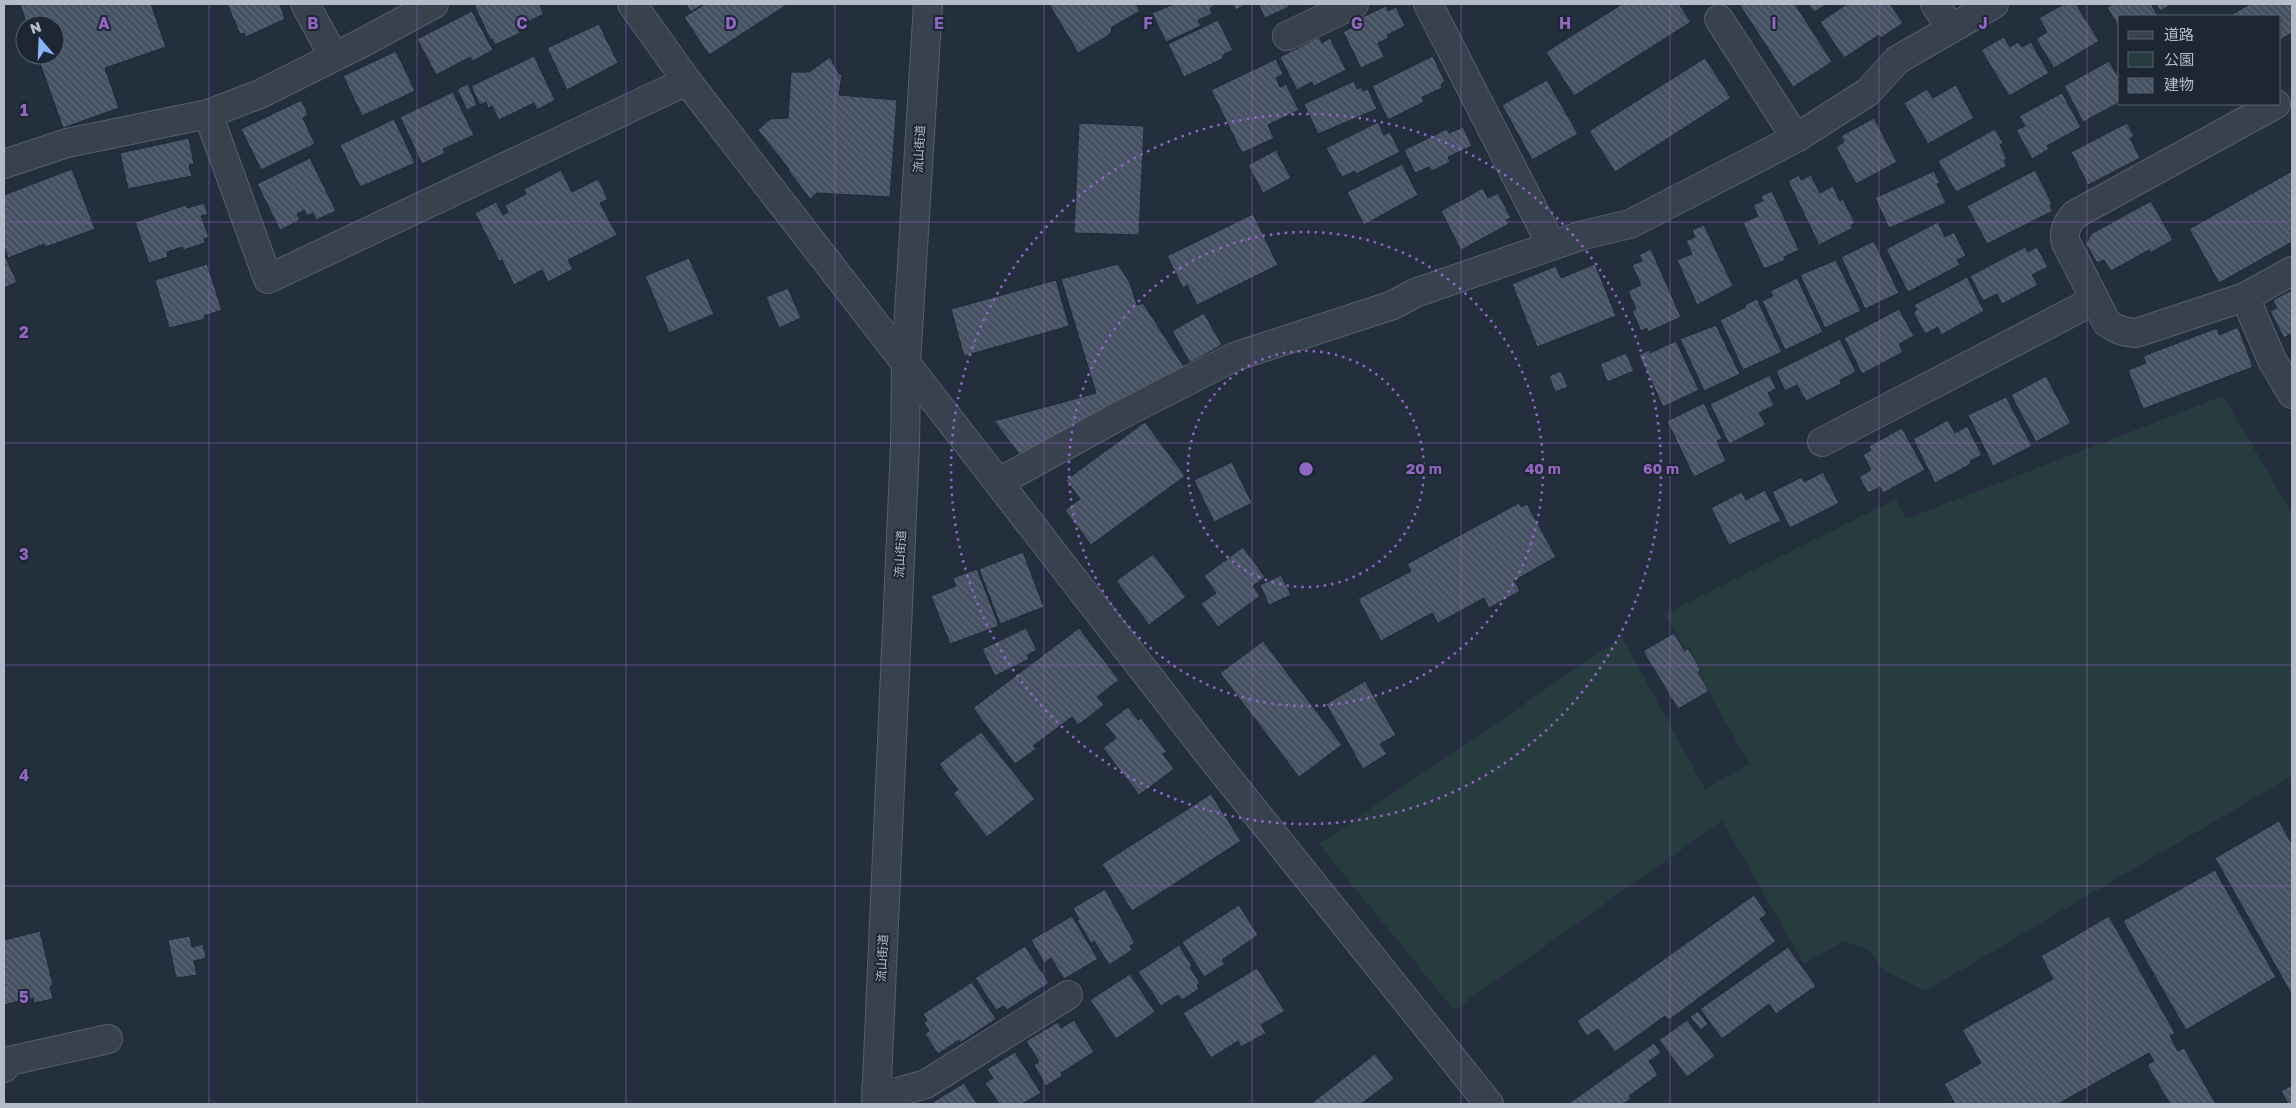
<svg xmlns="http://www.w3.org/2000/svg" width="2296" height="1108" font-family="'Golos Text','Noto Sans JP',sans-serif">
  <defs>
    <pattern id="building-back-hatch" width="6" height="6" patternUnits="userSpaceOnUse" patternTransform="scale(1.25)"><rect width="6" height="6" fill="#455162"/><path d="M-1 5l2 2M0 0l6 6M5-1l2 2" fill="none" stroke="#5d6877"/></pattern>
  </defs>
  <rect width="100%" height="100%" fill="#242f3e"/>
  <path fill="#263c3f" d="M2223,396L2292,513V776L1925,991L1883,970L1869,950L1844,941L1804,964L1722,821L1454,1010L1319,844L1622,637L1705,789L1749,764L1698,672L1688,648L1685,650L1665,614L1896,499L1906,519Z"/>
  <path fill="url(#building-back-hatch)" stroke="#1f2835" d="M20,4H151L166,47L105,68L119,108L63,128L37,55H55V25H27Z
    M227,4H280L285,19L246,37L244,33L240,34Z
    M478,4H539L544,14L517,27L520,33L495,45L492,39L491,41L474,5Z
    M686,4H703L691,12Z
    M705,4H788L709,55L684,17Z
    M1049,4H1136L1140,11L1112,27L1111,32L1106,37L1078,53Z
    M1174,4H1213L1214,6L1210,8L1212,14L1198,20L1201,26L1166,42L1152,13Z
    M1233,4H1247L1236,10Z
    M1258,4H1287L1289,7L1265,18Z
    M1622,4H1679L1691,22L1574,96L1546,52Z
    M1739,4H1795L1832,62L1793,87Z
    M1808,4H1827L1814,12Z
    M1847,4H1890L1903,23L1881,38L1879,35L1844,58L1820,22Z
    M2064,4H2076L2099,41L2054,68L2036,39L2047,32L2039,18Z
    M2113,4H2151L2158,16H2120V29L2107,7Z
    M2156,4H2172L2160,11Z
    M2250,4H2292V33L2280,40V16H2229Z
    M1386,6L1388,11L1396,7L1405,26L1387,35L1389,38L1378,43L1384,57L1361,68L1343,32L1356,25L1354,21Z
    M472,11L493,50L473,61L470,57L436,75L417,39Z
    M1218,20L1233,50L1224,54L1222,59L1184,77L1168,44Z
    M599,24L618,63L567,90L547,48Z
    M1319,37L1322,43L1330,38L1346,70L1314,86L1312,82L1297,90L1280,57Z
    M2004,37L2010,47L2018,42L2022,47L2031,42L2049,73L2009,96L1981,50Z
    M396,51L415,91L362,116L343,76Z
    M534,56L555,100L537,110L534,103L499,120L492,106L488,108L486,102L480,105L471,86Z
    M1433,56L1445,82L1441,84L1442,88L1422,97L1424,102L1388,120L1372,86Z
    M830,57L839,74L842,75L839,95L897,100L890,197L817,193L810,199L788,170L789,169L758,130L770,119L788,118L791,72H809Z
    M1705,58L1731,98L1615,172L1589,131Z
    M1276,59L1283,74L1276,78L1280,87L1286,84L1299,110L1268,125L1274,138L1242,153L1211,90Z
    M2109,61L2120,80V102L2083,122L2064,86Z
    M1547,80L1578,134L1532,160L1502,105Z
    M1354,81L1357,89L1361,87L1363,91L1368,89L1377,109L1318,134L1304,104Z
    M468,84L477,105L467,110L457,89Z
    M1956,85L1974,118L1928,144L1904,103L1927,89L1933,98Z
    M453,92L474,135L443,149L445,153L422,164L400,117Z
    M2062,93L2081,127L2047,146L2049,149L2032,159L2016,130L2025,126L2019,116Z
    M302,100L308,115L303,118L315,144L261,170L241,129Z
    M1874,118L1897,162L1856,184L1836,147L1844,142L1841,136Z
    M394,119L415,163L360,187L340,145Z
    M1378,122L1384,135L1390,132L1400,152L1356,174L1355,171L1342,177L1326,148Z
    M1079,123L1144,126L1139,235L1074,233Z
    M2127,123L2134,136L2130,138L2140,158L2088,185L2071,152Z
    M1463,127L1472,146L1448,157L1450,162L1432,171L1429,167L1415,173L1404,150L1447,129L1449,133Z
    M1995,129L2003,143L2000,145L2007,159L2004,160L2007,166L1956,192L1938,161Z
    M189,138L194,164L189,165L192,176L128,189L120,153Z
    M1276,150L1291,178L1263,193L1248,165Z
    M310,158L336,211L316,220L313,213L307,216L304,210L297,214L300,220L280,230L257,184Z
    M1402,164L1418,195L1364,225L1347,192Z
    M72,169L95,229L46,247L44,244L8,258L4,246V195Z
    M561,170L572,192L598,179L608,199L600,203L617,235L568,260L573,269L548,282L542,270L514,285L502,260L499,261L475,213L496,202L503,215L508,212L505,205L526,194L524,189Z
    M2035,170L2052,204L2050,205L2053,211L1987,244L1967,206Z
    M1934,171L1940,183L1937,184L1946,203L1889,228L1875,198Z
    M2292,171V242L2219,283L2189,229Z
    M1799,175L1801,180L1811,175L1820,193L1833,186L1840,201L1843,199L1855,223L1851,225L1853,228L1819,245L1788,181Z
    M1483,188L1488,198L1498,193L1511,218L1506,220L1509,224L1461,250L1441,211Z
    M1772,191L1799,250L1784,257L1785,260L1764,269L1743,223L1758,216L1753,205L1763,201L1761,196Z
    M2151,201L2173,240L2150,253L2149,250L2111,271L2104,260L2097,263L2086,244L2091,234Z
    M204,203L208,214L201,216L209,237L204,239L205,243L183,250L182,247L167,252L168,257L149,263L135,222L186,205L187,208Z
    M1253,214L1278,265L1197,305L1187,285L1183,288L1167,256Z
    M1938,222L1945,237L1954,232L1966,256L1957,260L1960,265L1908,292L1886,249Z
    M1704,225L1733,286L1697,305L1677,260L1692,254L1686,241L1695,237L1692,230Z
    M1874,241L1899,293L1865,309L1841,257Z
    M2025,247L2028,252L2037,247L2048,267L2032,275L2038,285L2002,304L1997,294L1983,301L1970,276Z
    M1651,249L1681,317L1648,332L1647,328L1641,331L1632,311L1636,309L1628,291L1641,285L1632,265L1642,261L1639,255Z
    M4,254L17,282L4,288Z
    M689,258L714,314L669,333L645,276Z
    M1836,260L1861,311L1825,328L1800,275Z
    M207,264L222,310L204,316L205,319L169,328L155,280Z
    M1118,264L1130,283L1137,305L1143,303L1186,370L1019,454L994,421L1096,393L1061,279Z
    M1595,264L1616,316L1537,347L1512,284L1556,266L1561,278Z
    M1967,277L1984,311L1941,335L1938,327L1925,334L1913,312L1917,310L1914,305Z
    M1797,278L1823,332L1785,350L1762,301L1773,296L1770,291Z
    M1056,280L1069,326L964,356L951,309Z
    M788,288L801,318L779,328L766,297Z
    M2292,290V333L2284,338L2270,311L2277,308L2273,300Z
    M1757,299L1782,352L1743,370L1720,320L1746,307L1745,305Z
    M1899,309L1914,336L1899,344L1903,352L1862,374L1844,338Z
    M1204,313L1222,345L1190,363L1172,331Z
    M1716,325L1740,374L1704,391L1680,339Z
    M2238,327L2253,367L2143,409L2128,370L2146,363L2143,356L2217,328L2219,335Z
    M1840,339L1856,372L1840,380L1841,384L1806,401L1797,385L1785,391L1776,371Z
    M1676,341L1699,390L1663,407L1639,355L1649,350L1650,353Z
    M1626,353L1634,371L1607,382L1600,364Z
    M1561,371L1568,387L1555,392L1549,376Z
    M1770,375L1776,389L1768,393L1774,405L1759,413L1766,425L1729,444L1710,404Z
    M2046,376L2071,423L2036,442L2011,395Z
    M2006,397L2032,446L1993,466L1968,415Z
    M1704,403L1722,439L1717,441L1726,461L1694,477L1667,421Z
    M1948,420L1955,433L1967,426L1982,455L1970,461L1971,464L1935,483L1913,439Z
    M1145,422L1185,476L1091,545L1065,510L1080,499L1066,480Z
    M1902,428L1925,470L1883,493L1880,487L1868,493L1859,477L1871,470L1863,455L1871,450L1869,446Z
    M1232,462L1252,503L1214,522L1194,480Z
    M1823,472L1839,503L1790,528L1772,492L1802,477L1804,482Z
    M1765,490L1781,521L1729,545L1711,508L1742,492L1746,500Z
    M1519,503L1521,507L1527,504L1556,557L1514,581L1520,591L1489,608L1484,598L1438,623L1432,613L1381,641L1358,599L1411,571L1407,564Z
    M1243,547L1265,577L1253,586L1260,596L1218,627L1201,604L1216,593L1204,576Z
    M1023,552L1044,607L1000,624L979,569Z
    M1153,554L1186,597L1149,625L1116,581Z
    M977,569L999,626L950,644L931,596L956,586L953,578Z
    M1281,575L1291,595L1269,605L1260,585Z
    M1026,628L1037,650L1027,655L1029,659L995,676L982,649Z
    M1079,628L1119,680L1097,697L1104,705L1078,725L1072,717L1033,746L1036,749L1015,764L973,708Z
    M1674,633L1685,651L1688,648L1701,670L1698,672L1709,691L1678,709L1643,651Z
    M1263,641L1342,745L1299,777L1220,673Z
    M1365,681L1396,735L1380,744L1387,754L1363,769L1326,704Z
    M1128,707L1138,720L1141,718L1167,752L1163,754L1174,769L1139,795L1103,748L1116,738L1105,724Z
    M981,732L1035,799L987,837L953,793L958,790L939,764Z
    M1211,794L1241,841L1132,911L1102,864Z
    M2279,821L2292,844V995L2215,858Z
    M2215,870L2276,977L2186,1030L2123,921Z
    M1105,889L1135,943L1130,946L1132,950L1109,965L1094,941L1091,943L1077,920L1079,919L1073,908Z
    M1754,895L1767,914L1760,919L1776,941L1669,1020L1665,1016L1615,1052L1598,1029L1587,1036L1577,1021Z
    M1239,905L1258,935L1222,960L1225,964L1204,977L1182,942Z
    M1072,916L1098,959L1064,979L1051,958L1044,963L1031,940Z
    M2109,916L2175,1033L2170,1036L2178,1051L2184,1048L2216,1104H2170L2147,1065L2154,1061L2149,1053L2058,1104H1955L1944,1084L1981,1063L1962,1030L2053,979L2041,956Z
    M40,931L53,985L50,987L53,999L34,1003L33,998L4,1005V940Z
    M190,936L192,947L203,944L206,958L194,961L197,975L176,978L168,940Z
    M1179,945L1192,966L1190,967L1200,983L1197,985L1199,989L1182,1000L1178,995L1161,1006L1138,972Z
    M1025,946L1049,983L1007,1010L1004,1006L996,1010L975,978Z
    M1788,947L1816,986L1776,1014L1769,1004L1722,1039L1700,1009Z
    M1257,968L1285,1011L1261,1025L1266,1033L1241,1047L1238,1041L1211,1058L1183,1013Z
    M1130,974L1155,1012L1116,1039L1090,1000Z
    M972,982L996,1019L960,1043L959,1040L938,1054L925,1034L929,1031L924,1022L927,1020L923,1014Z
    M1698,1011L1708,1024L1701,1030L1690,1017Z
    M1074,1020L1094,1052L1061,1073L1062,1076L1046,1086L1034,1065L1039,1062L1026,1041L1058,1022L1061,1028Z
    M1687,1020L1715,1056L1687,1077L1659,1040Z
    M1654,1043L1661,1053L1649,1061L1658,1075L1629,1096L1631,1099L1623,1104H1568Z
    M1015,1052L1041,1093L1022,1104H999L985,1083L993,1078L987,1069Z
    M1375,1054L1394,1079L1361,1104H1315L1313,1102Z
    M964,1083L977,1104H930Z
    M2292,1085V1104H2288L2281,1091Z"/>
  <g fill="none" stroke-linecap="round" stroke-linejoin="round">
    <g stroke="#565f6c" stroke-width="30">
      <path id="minor" d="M305,4L334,57
        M632,4L687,81L1208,753L1489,1104
        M1428,4L1552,246
        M1935,4L1951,29
        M1719,19L1796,138
        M1287,36L1354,4
        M2276,104L2074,215C2067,224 2063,231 2066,243L2107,323C2117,330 2124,332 2136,333L2245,297L2292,271
        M208,114L268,279L687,81
        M4,164L67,143L208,114L260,94L364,42L434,4
        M2245,297L2272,360L2292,394
        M1822,442L2095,300
        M999,482L1115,418L1234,357L1393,305L1415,293L1583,235L1630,224L1796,138L1868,92L1897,60L1994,4
        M4,1068L9,1061L108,1039
        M876,1089L898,1092L926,1084L1068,995
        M876,1104L905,446L906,362L928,4"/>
    </g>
    <use href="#minor" stroke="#38414e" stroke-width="28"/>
  </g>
  <path fill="none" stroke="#9266c3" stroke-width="1" stroke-opacity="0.55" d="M209,4V1104M417,4V1104M626,4V1104M835,4V1104M1044,4V1104M1252,4V1104M1461,4V1104M1670,4V1104M1879,4V1104M2087,4V1104M4,222H2292M4,443H2292M4,665H2292M4,886H2292"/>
  <g fill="none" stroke="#9266c3" stroke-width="2.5" stroke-dasharray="2.5 5">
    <circle cx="1306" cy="469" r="118"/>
    <circle cx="1306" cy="469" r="237"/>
    <circle cx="1306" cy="469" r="355"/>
  </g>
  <g text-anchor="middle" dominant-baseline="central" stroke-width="4" stroke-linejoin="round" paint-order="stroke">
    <g font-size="12" fill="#b4bcc9" stroke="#1d2633">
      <text transform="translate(919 149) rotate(-87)">流山街道</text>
      <text transform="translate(900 554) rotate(-87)">流山街道</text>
      <text transform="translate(882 958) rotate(-87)">流山街道</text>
    </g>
  </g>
  <g font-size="16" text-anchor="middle" font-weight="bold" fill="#9266c3" stroke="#1d2633" stroke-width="4" stroke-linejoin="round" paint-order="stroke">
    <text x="104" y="29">A</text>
    <text x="313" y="29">B</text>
    <text x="522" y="29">C</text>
    <text x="731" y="29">D</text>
    <text x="939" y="29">E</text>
    <text x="1148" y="29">F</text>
    <text x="1357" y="29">G</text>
    <text x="1565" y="29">H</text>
    <text x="1774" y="29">I</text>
    <text x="1983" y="29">J</text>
    <text x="24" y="116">1</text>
    <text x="24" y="338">2</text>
    <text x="24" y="560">3</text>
    <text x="24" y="781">4</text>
    <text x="24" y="1003">5</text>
  </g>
  <circle cx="1306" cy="469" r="8" fill="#9266c3" stroke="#1d2633" stroke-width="2.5"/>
  <g font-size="15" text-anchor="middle" font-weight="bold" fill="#9266c3" stroke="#1d2633" stroke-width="4" stroke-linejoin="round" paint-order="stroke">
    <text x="1424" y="474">20 m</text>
    <text x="1543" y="474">40 m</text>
    <text x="1661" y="474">60 m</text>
  </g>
  <rect width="2296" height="1108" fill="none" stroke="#b4bcc9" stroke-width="10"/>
  <rect x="2118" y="15" width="162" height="90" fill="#1d2633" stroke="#59626f"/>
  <rect x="2128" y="31" width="25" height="8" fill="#38414e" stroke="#59626f"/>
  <text x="2164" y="40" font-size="15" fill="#b4bcc9">道路</text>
  <rect x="2128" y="52" width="25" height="15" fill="#263c3f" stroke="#59626f"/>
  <text x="2164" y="65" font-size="15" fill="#b4bcc9">公園</text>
  <rect x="2128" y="78" width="25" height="15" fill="url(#building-back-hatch)" stroke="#59626f"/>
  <text x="2164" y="90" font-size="15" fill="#b4bcc9">建物</text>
  <g transform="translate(40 40) rotate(341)"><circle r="24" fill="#1d2633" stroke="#59626f"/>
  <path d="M0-4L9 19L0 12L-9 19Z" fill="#8ab4f8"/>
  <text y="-8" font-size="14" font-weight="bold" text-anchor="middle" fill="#b4bcc9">N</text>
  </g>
</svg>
